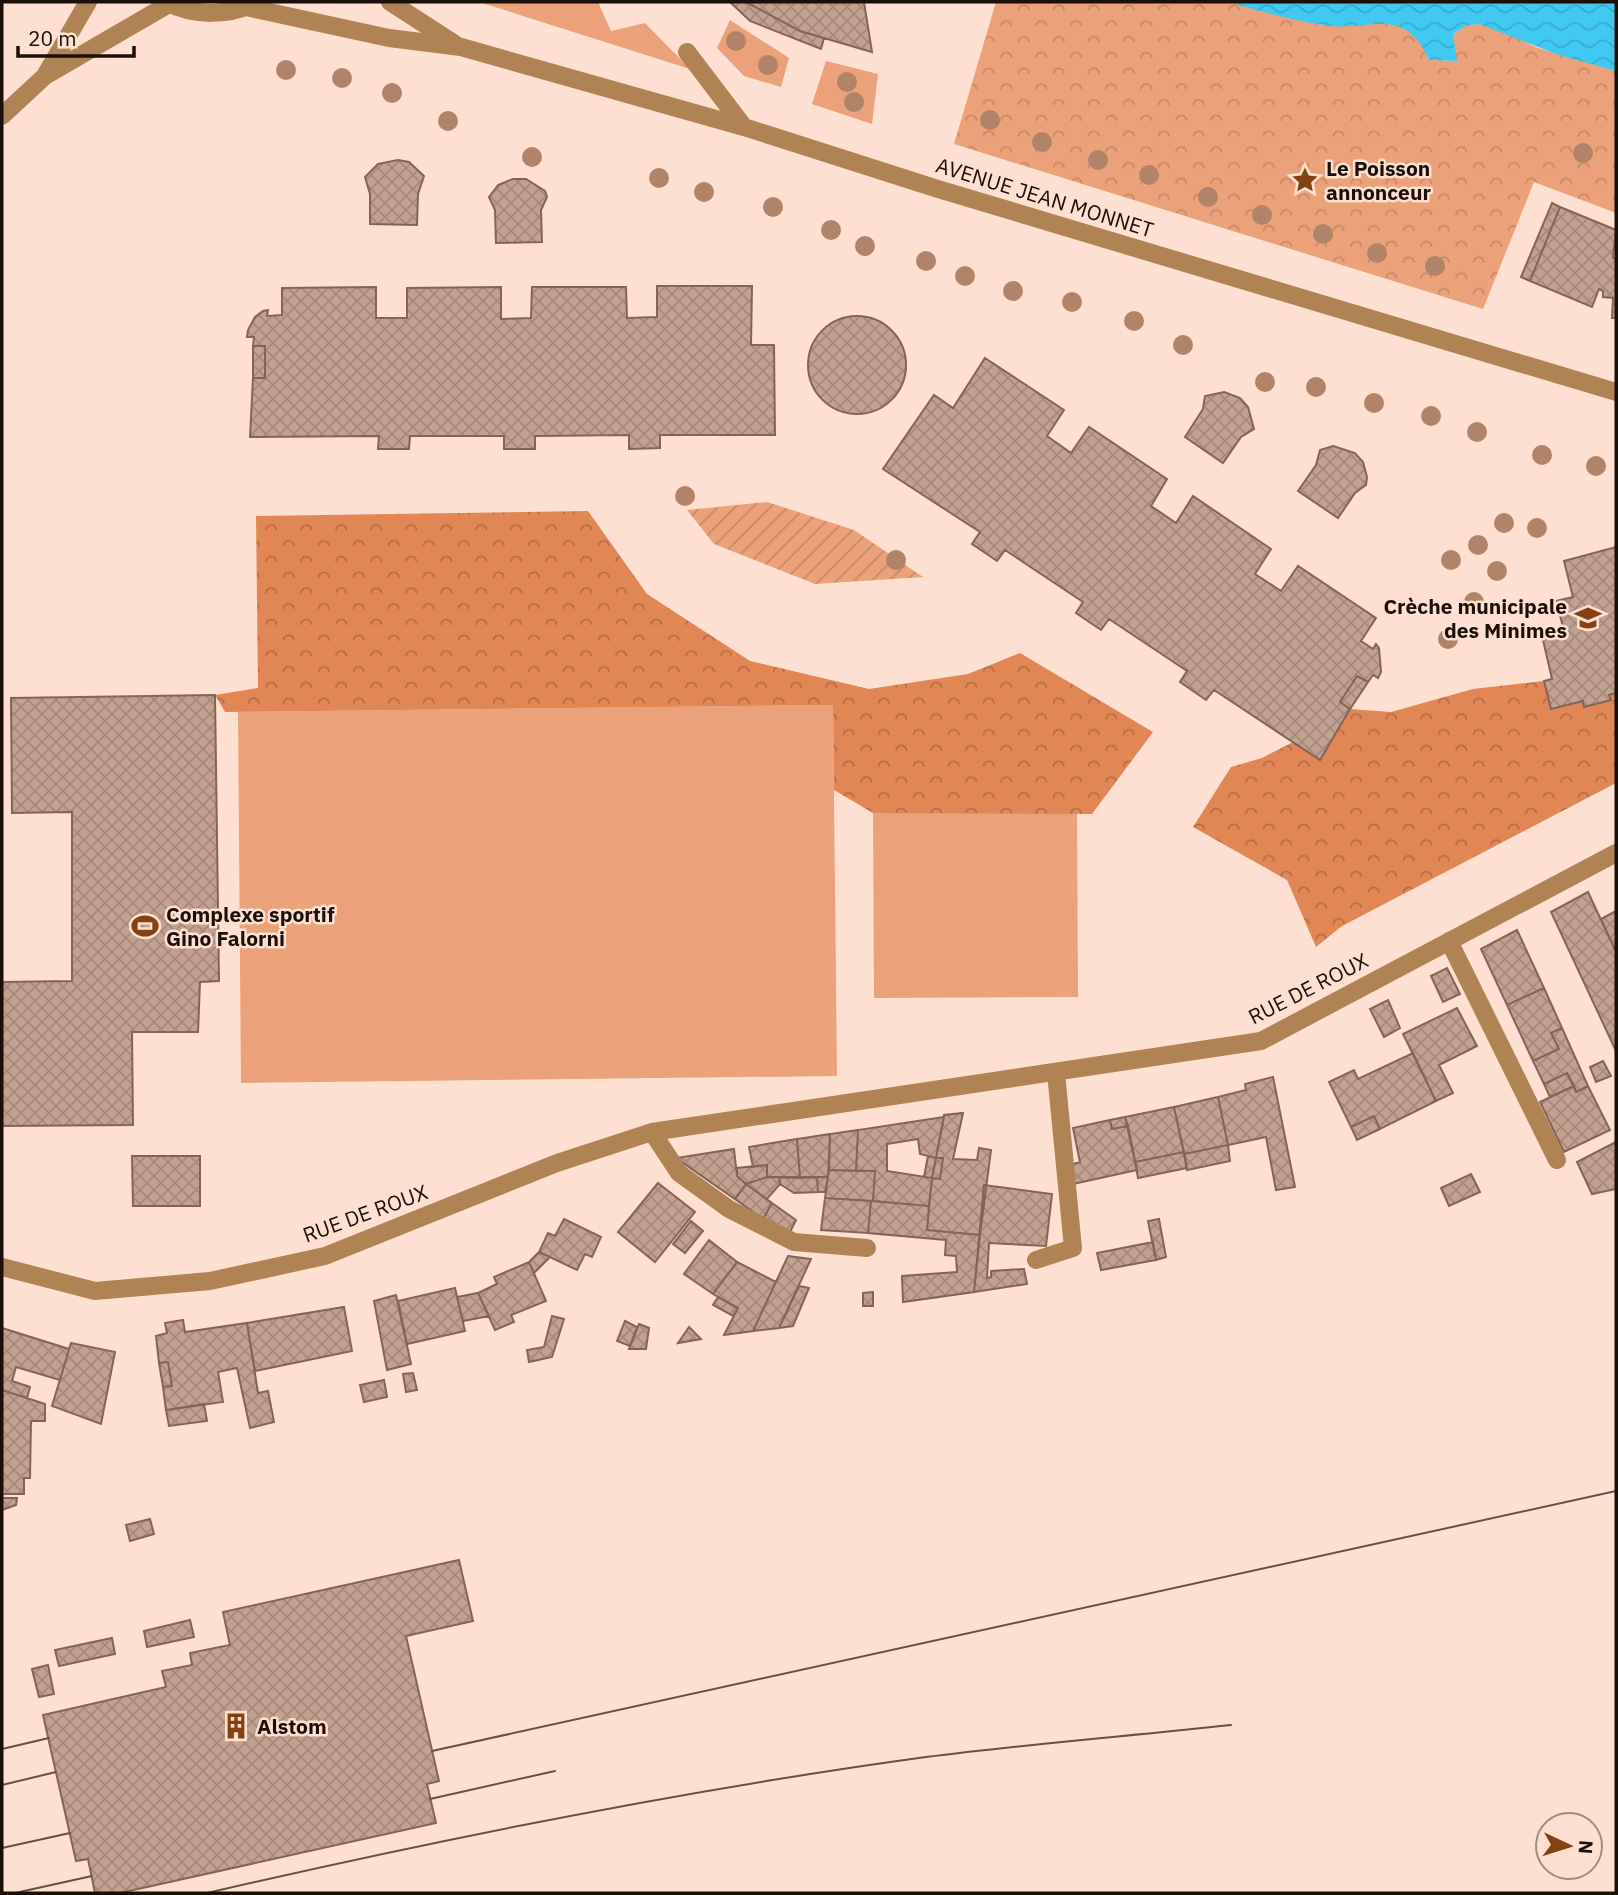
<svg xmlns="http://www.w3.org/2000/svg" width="1618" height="1895" font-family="'IBM Plex Sans',sans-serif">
  <defs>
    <pattern id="forest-crowns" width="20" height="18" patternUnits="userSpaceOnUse" patternTransform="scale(1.75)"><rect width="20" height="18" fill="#e18755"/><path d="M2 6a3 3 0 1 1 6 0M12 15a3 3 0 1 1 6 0" fill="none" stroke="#b66d45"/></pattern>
    <pattern id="park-crowns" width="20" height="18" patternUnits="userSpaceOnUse" patternTransform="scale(1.75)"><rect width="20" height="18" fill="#eba179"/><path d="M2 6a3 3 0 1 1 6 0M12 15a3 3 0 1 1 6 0" fill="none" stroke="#c98967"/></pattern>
    <pattern id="garden-furrows" width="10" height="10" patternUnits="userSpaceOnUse" patternTransform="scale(1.75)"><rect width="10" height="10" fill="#eba179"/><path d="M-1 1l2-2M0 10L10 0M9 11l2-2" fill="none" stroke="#c98967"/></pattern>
    <pattern id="water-waves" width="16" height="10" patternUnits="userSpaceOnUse" patternTransform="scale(1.75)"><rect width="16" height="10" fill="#40caf2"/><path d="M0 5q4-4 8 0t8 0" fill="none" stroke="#38acce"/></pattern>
    <pattern id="building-cross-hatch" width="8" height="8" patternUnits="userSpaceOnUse" patternTransform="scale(1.75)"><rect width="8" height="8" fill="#c3a190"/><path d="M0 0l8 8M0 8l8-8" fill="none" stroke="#a7897b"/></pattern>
  </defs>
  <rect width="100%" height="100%" fill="#fde0d1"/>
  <path fill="#eba179" d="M479,2H598L611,31L645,23L690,69Z
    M730,20L789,58L781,87L744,76L717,48Z
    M826,61L878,74L872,124L812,104Z
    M833,705L837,1076L241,1083L238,712Z
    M1077,812L1078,997L874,998L873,813Z"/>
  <path fill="url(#forest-crowns)" d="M588,511L647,594L750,661L869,689L968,674L1020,653L1153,732L1092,814L873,813L834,790L833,705L225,712L215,695L258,688L256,516Z
    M1544,681L1551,709L1583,701L1584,706L1611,699L1609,695L1616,693V783L1342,926L1316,947L1287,880L1193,827L1231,767L1262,758L1293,742L1320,760L1350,709L1391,712L1473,689Z"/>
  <path fill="url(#park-crowns)" d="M996,2H1228L1323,25L1388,23L1405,28L1419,38L1429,60L1456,61L1453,34L1466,26L1479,24L1493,27L1538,48L1616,71V213L1534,182L1483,309L954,144Z"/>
  <path fill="url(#garden-furrows)" d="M767,502L854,530L923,577L815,584L714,544L687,510Z"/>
  <path fill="url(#water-waves)" d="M1228,2H1616V71L1559,55L1479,24L1466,26L1453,34L1457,61L1429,60C1404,3 1369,33 1323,25C1291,20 1259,11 1228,2Z"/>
  <path fill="url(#building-cross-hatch)" stroke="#846555" stroke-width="2" d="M730,2H746L800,31L824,38L821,49L750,21Z
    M746,2H864L872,52L800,31Z
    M398,160L409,162L424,176L418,194L417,225L370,224V194L365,177L378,164Z
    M513,179H526L545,191L547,197L541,210L542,242L496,243L495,210L489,197L498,185Z
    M1552,203L1560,207L1530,281L1521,277Z
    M1560,207L1616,230L1613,258L1616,259V318H1612L1613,298L1603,297V291L1599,289L1592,307L1530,281Z
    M657,286H752L751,345H774L775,435H660V448L629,449V435L535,436V449H504V436H410L409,449H378L379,436L250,437L253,378H265V346H253L254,337H247L248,330L255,317L263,311L268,310L267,316L282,315V288L376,287V318H407V288L501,287V319L531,318L532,287H626L627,318L657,317Z
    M808 365a49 49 0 1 1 98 0a49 49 0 1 1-98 0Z
    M253,346H265V378H253Z
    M985,358L1064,410L1047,436L1071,453L1089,427L1167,479L1151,506L1176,523L1193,496L1271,549L1255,574L1281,591L1298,566L1376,618L1361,641L1373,649L1376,644L1379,648L1381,672L1378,678L1373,675L1368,682L1357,676L1340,702L1350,709L1320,760L1214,690L1206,700L1180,682L1187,671L1109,619L1101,630L1076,613L1083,602L1005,550L997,561L972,544L980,532L883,469L934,395L953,408Z
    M1224,392L1240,398L1248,407L1254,429L1241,437L1223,463L1185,437L1203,409L1205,396Z
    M1333,446L1355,453L1363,462L1367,477L1366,485L1355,493L1338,518L1298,491L1316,465L1320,450Z
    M1616,547V693L1609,695L1611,700L1584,707L1583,701L1551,709L1544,681L1552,679L1543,640L1565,634L1556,601L1573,597L1564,561Z
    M1357,676L1368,682L1350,709L1340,702Z
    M215,695L219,981L200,982L198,1032H132L133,1125L2,1126V982L72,981V812L12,813L11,698Z
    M1588,892L1616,952V1051L1551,912Z
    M1616,911V952L1601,919Z
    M1517,930L1544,988L1507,1005L1481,949Z
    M1447,968L1460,994L1443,1002L1431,976Z
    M1544,988L1562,1028L1551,1033L1559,1049L1533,1061L1507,1005Z
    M1388,1000L1400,1028L1384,1037L1370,1009Z
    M1457,1008L1477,1046L1439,1065L1453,1093L1436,1101L1403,1034Z
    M1562,1028L1588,1086L1576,1092L1567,1073L1544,1084L1533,1061L1559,1049L1551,1033Z
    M1413,1053L1436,1101L1380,1129L1374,1116L1351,1127L1329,1082L1354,1070L1358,1079Z
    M1603,1061L1611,1076L1596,1082L1590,1067Z
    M1567,1073L1574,1086L1550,1097L1544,1084Z
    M1273,1077L1295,1187L1276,1190L1266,1137L1228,1145L1218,1097L1246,1090L1245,1084Z
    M1574,1086L1576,1092L1588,1086L1610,1130L1564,1152L1540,1102Z
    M1218,1097L1228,1145L1184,1154L1174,1107Z
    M1174,1107L1184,1152L1135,1162L1125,1117Z
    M963,1113L953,1159L977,1160L979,1148L991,1150L980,1235L927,1230L932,1178L940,1179L943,1158H936L944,1115Z
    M1374,1116L1380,1129L1357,1140L1351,1127Z
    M944,1117L936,1158L920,1154L918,1139L887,1144V1171L932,1178L929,1206L873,1201L875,1171H856L858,1130Z
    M1125,1117L1128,1126L1112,1129L1110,1120Z
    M1110,1120L1112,1129L1128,1126L1137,1170L1073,1184L1070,1165L1080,1162L1073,1128Z
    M858,1130L856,1171L829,1170L830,1134Z
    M830,1134L828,1177L800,1178L797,1139Z
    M797,1139L800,1178L767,1177V1165L753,1167L749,1147Z
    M1616,1142V1189L1592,1194L1577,1162Z
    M1228,1145L1230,1161L1187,1170L1184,1154Z
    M734,1149L737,1176L746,1184L735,1199L676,1158Z
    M1184,1152L1187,1168L1138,1178L1135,1162Z
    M132,1156H200V1206H133Z
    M928,1156L936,1158L932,1178L924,1177Z
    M936,1158H943L940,1179L932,1178Z
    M767,1165V1177L746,1184L737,1176V1168Z
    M829,1170L875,1171L873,1201L825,1198Z
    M1471,1174L1480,1192L1449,1206L1441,1188Z
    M767,1177H779L780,1184L767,1199L746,1184Z
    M779,1177H817L818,1192L794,1193L780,1184Z
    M817,1177H828L825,1192H818Z
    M658,1183L695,1212L655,1262L618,1232Z
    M746,1184L772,1203L763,1219L735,1199Z
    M984,1185L1052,1194L1046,1246L989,1243L987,1278L991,1277V1271L1024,1269L1027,1284L974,1292Z
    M825,1198L871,1201L868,1233L821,1230Z
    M871,1201L929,1206L927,1230L980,1235L974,1292L903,1302L902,1276L957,1272L956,1256L945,1255L946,1240L868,1233Z
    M772,1203L796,1220L790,1232L763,1219Z
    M564,1219L601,1237L592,1257L585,1254L577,1270L539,1252L548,1233L555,1236Z
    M1159,1219L1166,1257L1156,1260L1148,1221Z
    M691,1221L703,1231L685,1253L673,1244Z
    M709,1240L737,1262L713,1294L684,1274Z
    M1153,1242L1156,1260L1101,1270L1097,1253Z
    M539,1252L550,1257L534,1273L529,1262Z
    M788,1256L811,1259L779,1328L753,1331Z
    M529,1262L546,1301L511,1315L514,1322L495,1330L478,1293L497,1284L494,1277Z
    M737,1262L776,1282L753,1331L724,1335L738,1308L713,1294Z
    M799,1286L809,1288L793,1326L779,1328Z
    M455,1288L465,1331L407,1344L398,1301Z
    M873,1292V1306H863V1293Z
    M478,1293L489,1316L463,1321L457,1297Z
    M396,1295L411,1364L387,1370L374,1301Z
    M718,1297L738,1308L733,1316L713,1305Z
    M344,1307L352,1351L255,1371L247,1323Z
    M552,1316L564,1319L552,1357L529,1362L527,1350L544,1347Z
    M183,1320L185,1332L247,1323L258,1393L268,1391L274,1422L250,1428L237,1368L218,1372L223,1402L166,1410L163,1387L172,1386L168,1362L159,1363L156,1336L167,1333L165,1323Z
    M625,1321L637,1327L630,1346L617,1341Z
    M639,1324L649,1328L646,1349H629Z
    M689,1327L701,1339L678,1343Z
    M2,1328L69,1349L60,1380L16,1367L12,1381L30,1387L27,1398L2,1390Z
    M71,1343L115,1352L101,1424L52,1406Z
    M168,1362L172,1386L163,1387L159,1363Z
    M413,1373L417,1390L406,1392L403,1374Z
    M384,1380L387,1397L364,1402L360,1385Z
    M2,1390L45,1404V1421H31L30,1478H24V1494H2Z
    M204,1404L207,1421L169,1426L166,1410Z
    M2,1498H17L16,1505L2,1510Z
    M150,1519L154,1534L130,1541L126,1525Z
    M459,1560L473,1621L406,1636L439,1781L427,1784L436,1823L120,1893H95L88,1859L76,1861L43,1715L166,1687L162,1671L192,1665L190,1653L230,1645L223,1612Z
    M190,1620L194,1637L147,1647L144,1631Z
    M112,1638L115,1654L59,1666L55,1650Z
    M48,1665L54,1694L39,1697L32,1669Z"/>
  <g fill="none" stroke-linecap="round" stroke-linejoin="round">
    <path stroke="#af8353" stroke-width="18" d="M166,2C195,17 229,16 257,2
      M390,2L455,44
      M246,7L389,38L461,47L744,127L938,189L1616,392
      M687,52L744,127
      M46,74L88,2
      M2,116L45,76L169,4
      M1449,941L1557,1160
      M652,1132L679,1173L729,1209L794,1242L867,1248
      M1036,1260L1073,1248L1056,1073
      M2,1267L95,1291L210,1281L325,1256L557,1163L652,1132L1261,1041L1616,853"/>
    <path stroke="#635249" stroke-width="2" d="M2,1749L49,1738
      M432,1751L1616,1491
      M2,1785L56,1772
      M430,1799L555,1771
      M2,1848L70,1833
      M15,1893L92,1876
      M207,1893C445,1838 684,1790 926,1757C1027,1744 1130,1736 1231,1725"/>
  </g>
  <g fill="#b18469">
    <circle cx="736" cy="41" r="10"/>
    <circle cx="768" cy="65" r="10"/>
    <circle cx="286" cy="70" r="10"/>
    <circle cx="342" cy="78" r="10"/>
    <circle cx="847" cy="82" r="10"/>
    <circle cx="392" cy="93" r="10"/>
    <circle cx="854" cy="102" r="10"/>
    <circle cx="990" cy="120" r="10"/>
    <circle cx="448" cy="121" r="10"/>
    <circle cx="1042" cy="142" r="10"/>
    <circle cx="1583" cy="153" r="10"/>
    <circle cx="532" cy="157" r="10"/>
    <circle cx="1098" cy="160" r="10"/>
    <circle cx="1149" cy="175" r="10"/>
    <circle cx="659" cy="178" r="10"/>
    <circle cx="704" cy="192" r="10"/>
    <circle cx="1208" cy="197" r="10"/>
    <circle cx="773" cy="207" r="10"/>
    <circle cx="1262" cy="215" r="10"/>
    <circle cx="831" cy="230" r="10"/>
    <circle cx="1323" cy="234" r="10"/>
    <circle cx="865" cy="246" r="10"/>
    <circle cx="1377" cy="253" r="10"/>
    <circle cx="926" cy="261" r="10"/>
    <circle cx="1435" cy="266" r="10"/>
    <circle cx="965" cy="276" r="10"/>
    <circle cx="1013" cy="291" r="10"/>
    <circle cx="1072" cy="302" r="10"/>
    <circle cx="1134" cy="321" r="10"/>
    <circle cx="1183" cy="345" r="10"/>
    <circle cx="1265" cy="382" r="10"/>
    <circle cx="1316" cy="387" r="10"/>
    <circle cx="1374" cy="403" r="10"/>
    <circle cx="1431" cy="416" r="10"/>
    <circle cx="1477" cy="432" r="10"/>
    <circle cx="1542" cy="455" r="10"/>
    <circle cx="1596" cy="466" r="10"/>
    <circle cx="685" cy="496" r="10"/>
    <circle cx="1504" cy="523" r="10"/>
    <circle cx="1537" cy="528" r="10"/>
    <circle cx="1478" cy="545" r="10"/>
    <circle cx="896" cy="560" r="10"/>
    <circle cx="1451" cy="560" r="10"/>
    <circle cx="1497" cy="571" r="10"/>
    <circle cx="1474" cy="602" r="10"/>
    <circle cx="1448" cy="639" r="10"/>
  </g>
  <defs>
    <g id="sight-bare" transform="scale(2.1)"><path d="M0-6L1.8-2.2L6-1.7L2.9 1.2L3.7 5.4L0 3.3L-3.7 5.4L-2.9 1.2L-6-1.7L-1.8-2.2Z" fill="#844212" stroke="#fde0d1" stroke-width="2.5" paint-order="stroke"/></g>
    <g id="school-bare" transform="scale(2.1)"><path d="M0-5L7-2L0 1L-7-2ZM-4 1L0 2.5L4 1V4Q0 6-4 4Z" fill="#844212" stroke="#fde0d1" stroke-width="2.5" paint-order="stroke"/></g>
    <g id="stadium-bare" transform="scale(2.1)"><path d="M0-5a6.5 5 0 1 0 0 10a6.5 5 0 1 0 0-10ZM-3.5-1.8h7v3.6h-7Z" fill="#844212" stroke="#fde0d1" stroke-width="2.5" paint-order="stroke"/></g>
    <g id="building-bare" transform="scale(2.1)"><path d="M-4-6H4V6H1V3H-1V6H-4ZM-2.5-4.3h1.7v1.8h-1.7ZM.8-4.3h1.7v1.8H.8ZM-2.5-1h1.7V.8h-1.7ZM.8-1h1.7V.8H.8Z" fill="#844212" stroke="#fde0d1" stroke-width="2.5" paint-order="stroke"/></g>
  </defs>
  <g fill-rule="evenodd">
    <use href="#sight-bare" x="1305" y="180"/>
    <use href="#school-bare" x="1588" y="618"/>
    <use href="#stadium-bare" x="145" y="926"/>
    <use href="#building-bare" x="236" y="1726"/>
  </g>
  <g text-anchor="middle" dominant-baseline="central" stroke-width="5" stroke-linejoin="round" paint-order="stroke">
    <g font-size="21" font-weight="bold" fill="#1b0f09" stroke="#fde0d1" text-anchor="start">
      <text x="1326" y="168">Le Poisson<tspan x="1326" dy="24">annonceur</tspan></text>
      <text x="1567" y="606" text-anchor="end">Crèche municipale<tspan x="1567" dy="24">des Minimes</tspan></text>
      <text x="166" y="914">Complexe sportif<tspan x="166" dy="24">Gino Falorni</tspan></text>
      <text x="257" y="1726">Alstom</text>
    </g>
    <g font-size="21" fill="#1b0f09" stroke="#fde0d1">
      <text transform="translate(1045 197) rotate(17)">AVENUE JEAN MONNET</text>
      <text transform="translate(1308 988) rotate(-27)">RUE DE ROUX</text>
      <text transform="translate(365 1213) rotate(-20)">RUE DE ROUX</text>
    </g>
  </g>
  <rect width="1618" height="1895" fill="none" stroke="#1b0f09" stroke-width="7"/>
  <g transform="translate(1569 1846) rotate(94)"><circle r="33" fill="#fde0d1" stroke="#a38c81" stroke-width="2"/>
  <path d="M0-5L12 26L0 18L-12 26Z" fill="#844212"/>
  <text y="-10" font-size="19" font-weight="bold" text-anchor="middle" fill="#1b0f09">N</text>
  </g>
  <path d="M18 46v10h116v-10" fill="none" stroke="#1b0f09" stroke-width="3.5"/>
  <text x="28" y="46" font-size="21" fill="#1b0f09" stroke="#fde0d1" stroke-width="5" paint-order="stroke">20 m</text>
</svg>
